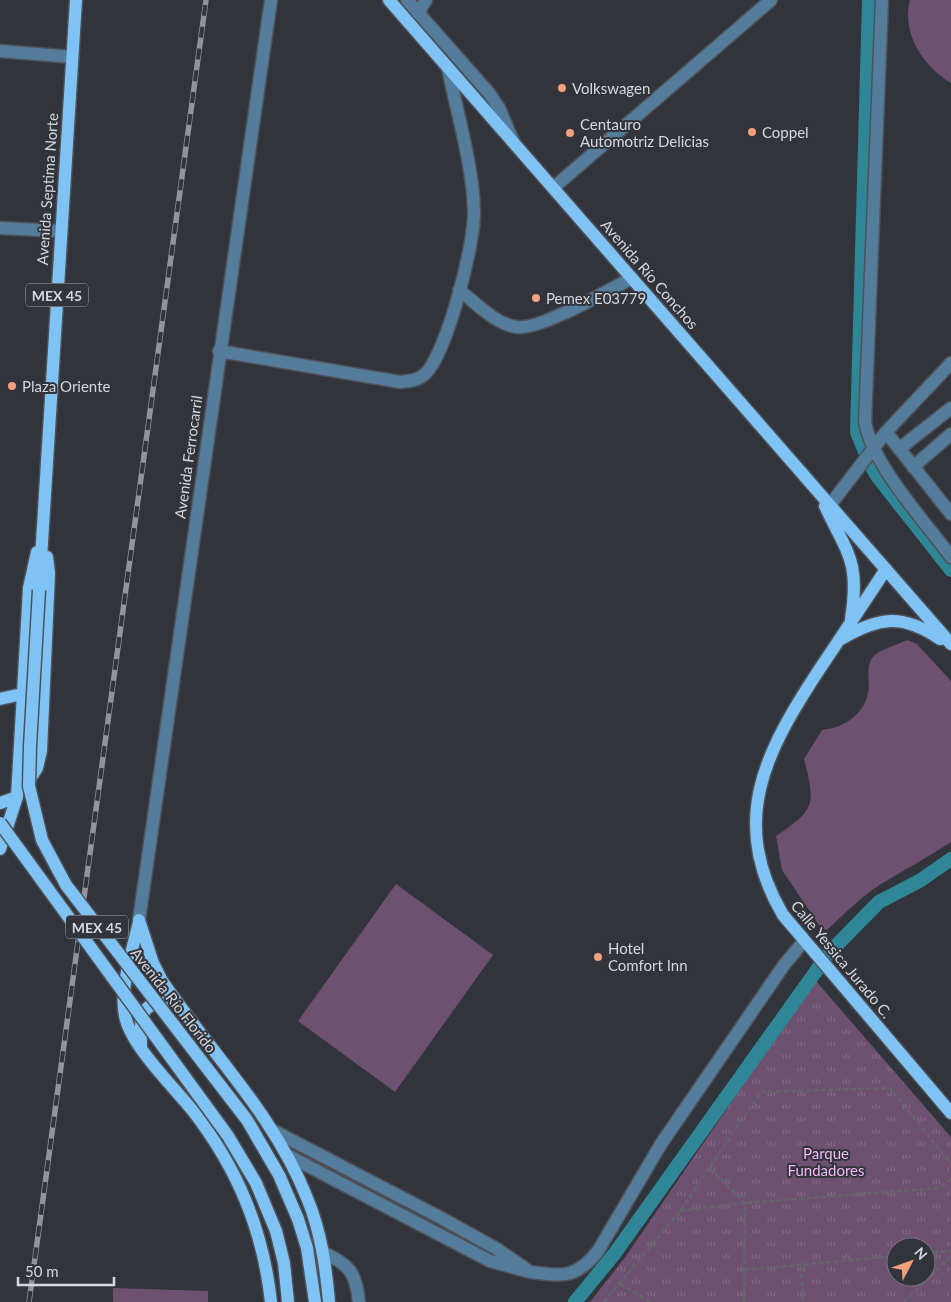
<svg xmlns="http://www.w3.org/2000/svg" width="951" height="1302" font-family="Lato,sans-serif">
  <defs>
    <pattern id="park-tufts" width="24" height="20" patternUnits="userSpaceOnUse" patternTransform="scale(1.25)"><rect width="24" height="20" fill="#6e5170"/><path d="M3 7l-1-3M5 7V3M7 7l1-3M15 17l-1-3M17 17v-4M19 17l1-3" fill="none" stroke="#826984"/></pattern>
  </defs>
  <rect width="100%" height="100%" fill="#32343b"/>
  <path fill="#6e5170" d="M910,0H951V83C924,67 901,34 910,0Z
    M907,640L917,644L951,681V842C928,857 904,870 881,884C861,897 844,914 827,930L821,928L782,870L776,836C815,810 816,805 804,759L822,730C843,728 864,715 868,693C871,681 864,664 875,655C883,648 898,645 907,640Z
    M396,884L493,955L395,1092L298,1021Z
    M113,1288L208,1291V1302H113Z"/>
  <path fill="url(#park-tufts)" fill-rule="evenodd" d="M815,980L951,1137V1302H590L626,1256ZM896,1247H926V1277H896Z"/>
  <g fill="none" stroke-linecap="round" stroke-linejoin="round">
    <path stroke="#2f8697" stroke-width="14" d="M869,0L857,432L870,464L877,476L951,570
      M575,1302L615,1253L829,953L879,902L921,880L951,859"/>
    <g stroke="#4f5158" stroke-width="15">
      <path id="minor" d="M407,0L489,93L499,108L513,141
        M882,0L865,422C873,466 924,520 951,557
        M418,13L426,0
        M0,51L72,57
        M553,188L771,0
        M0,228L61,231
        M459,290C475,302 495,324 516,327C539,331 609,290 632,278
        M219,351L400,382C409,381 417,381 425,374C447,353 475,243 474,211C473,166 457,113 448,68
        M886,432L951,514
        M899,449L951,408
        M913,467L951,434
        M830,505L886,432L951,363
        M139,920L271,0
        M272,1130L443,1219L497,1249L530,1272L490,1261L287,1155
        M322,1252C349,1264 356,1272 359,1302
        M530,1272C563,1276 576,1279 598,1251L661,1144L784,965L804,941"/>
    </g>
    <g stroke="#4f5158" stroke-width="15">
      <path id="major" d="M389,0L951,644
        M825,506C848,555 860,561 851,619
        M886,569C864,603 841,637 819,670C765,752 728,822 783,915L951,1113
        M39,590L76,0
        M841,639C879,617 902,613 940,639
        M0,699L22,694
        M26,785L37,768L41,751L49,573L47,557
        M0,803L17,797
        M0,849L17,797L29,588L37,552
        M139,920L153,963L162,981C211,1053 275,1116 307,1198C321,1231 326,1267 329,1302
        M139,922C133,948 119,990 125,1016C131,1046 173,1086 193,1111C238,1169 263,1230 271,1302
        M141,1048C141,1026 136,1001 166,1003
        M298,1219L307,1248L315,1302
        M276,1231L284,1263L288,1302"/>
    </g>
    <path stroke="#64666c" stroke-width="2.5" stroke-dasharray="5 2.5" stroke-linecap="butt" d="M710,1169L745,1203L744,1302
      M680,1211L745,1203L939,1188L951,1179
      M926,1253L951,1251
      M801,1266L803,1302
      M744,1270L896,1256
      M620,1284L651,1302
      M604,1302L680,1211L761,1092L890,1088L951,1164
      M904,1302L951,1256"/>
    <use href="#minor" stroke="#547d9b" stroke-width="12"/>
    <use href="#major" stroke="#7ec3f4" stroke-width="12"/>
    <g stroke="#929499" stroke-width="5.5">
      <path id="rail" d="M29,1302L206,0"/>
    </g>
    <use href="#rail" stroke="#32343b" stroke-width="4" stroke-dasharray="11" stroke-linecap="butt"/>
    <g stroke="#4f5158" stroke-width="15" stroke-linecap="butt">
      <path id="major-bridge" d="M39,590L30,746L29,786L42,840L66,885L247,1120L279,1175L298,1219
        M0,823L228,1136L256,1183L276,1231"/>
    </g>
    <use href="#major-bridge" stroke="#7ec3f4" stroke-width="12"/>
  </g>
  <g fill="#f1a17b" stroke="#32343b" stroke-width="2">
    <circle cx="562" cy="88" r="5"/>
    <circle cx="752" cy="132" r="5"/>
    <circle cx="570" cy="133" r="5"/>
    <circle cx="536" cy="298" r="5"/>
    <circle cx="12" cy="386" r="5"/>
    <circle cx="598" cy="957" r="5"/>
  </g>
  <g text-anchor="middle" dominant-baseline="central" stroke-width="4" stroke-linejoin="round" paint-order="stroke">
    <g fill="#32343b" stroke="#a4a6ab" stroke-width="1">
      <rect x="26" y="283.5" width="62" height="23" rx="4"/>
      <rect x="66" y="915.5" width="62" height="23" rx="4"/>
    </g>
    <g font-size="14" font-weight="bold" fill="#d5d7db">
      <text x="57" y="295">MEX 45</text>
      <text x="97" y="927">MEX 45</text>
    </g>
    <g font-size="15" fill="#d5d7db" stroke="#32343b" text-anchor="start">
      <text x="572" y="88">Volkswagen</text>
      <text x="580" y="124">Centauro<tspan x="580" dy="17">Automotriz Delicias</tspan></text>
      <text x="762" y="132">Coppel</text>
      <text x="546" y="298">Pemex E03779</text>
      <text x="22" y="386">Plaza Oriente</text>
      <text x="608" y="948">Hotel<tspan x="608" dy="17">Comfort Inn</tspan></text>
    </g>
    <g font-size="15" fill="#d5d7db" stroke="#32343b">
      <text transform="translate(47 189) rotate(-86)">Avenida Septima Norte</text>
      <text transform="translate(650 274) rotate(49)">Avenida Río Conchos</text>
      <text transform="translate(188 457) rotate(-82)">Avenida Ferrocarril</text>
      <text transform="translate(842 959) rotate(50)">Calle Yessica Jurado C.</text>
      <text transform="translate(174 1000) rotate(52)">Avenida Río Florido</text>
    </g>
    <g font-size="15" fill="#f6b7fc" stroke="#32343b">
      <text x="826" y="1153">Parque<tspan x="826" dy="17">Fundadores</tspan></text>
    </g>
  </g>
  <g transform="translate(911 1262) rotate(49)"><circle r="24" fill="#32343b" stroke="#73757b"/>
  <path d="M0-4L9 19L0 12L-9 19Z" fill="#f1a17b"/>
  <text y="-8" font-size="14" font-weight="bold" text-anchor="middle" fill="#d5d7db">N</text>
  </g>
  <path d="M18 1277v8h96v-8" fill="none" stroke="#d5d7db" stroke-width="2.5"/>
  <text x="25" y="1277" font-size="15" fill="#d5d7db" stroke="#32343b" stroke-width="4" paint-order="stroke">50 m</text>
</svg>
